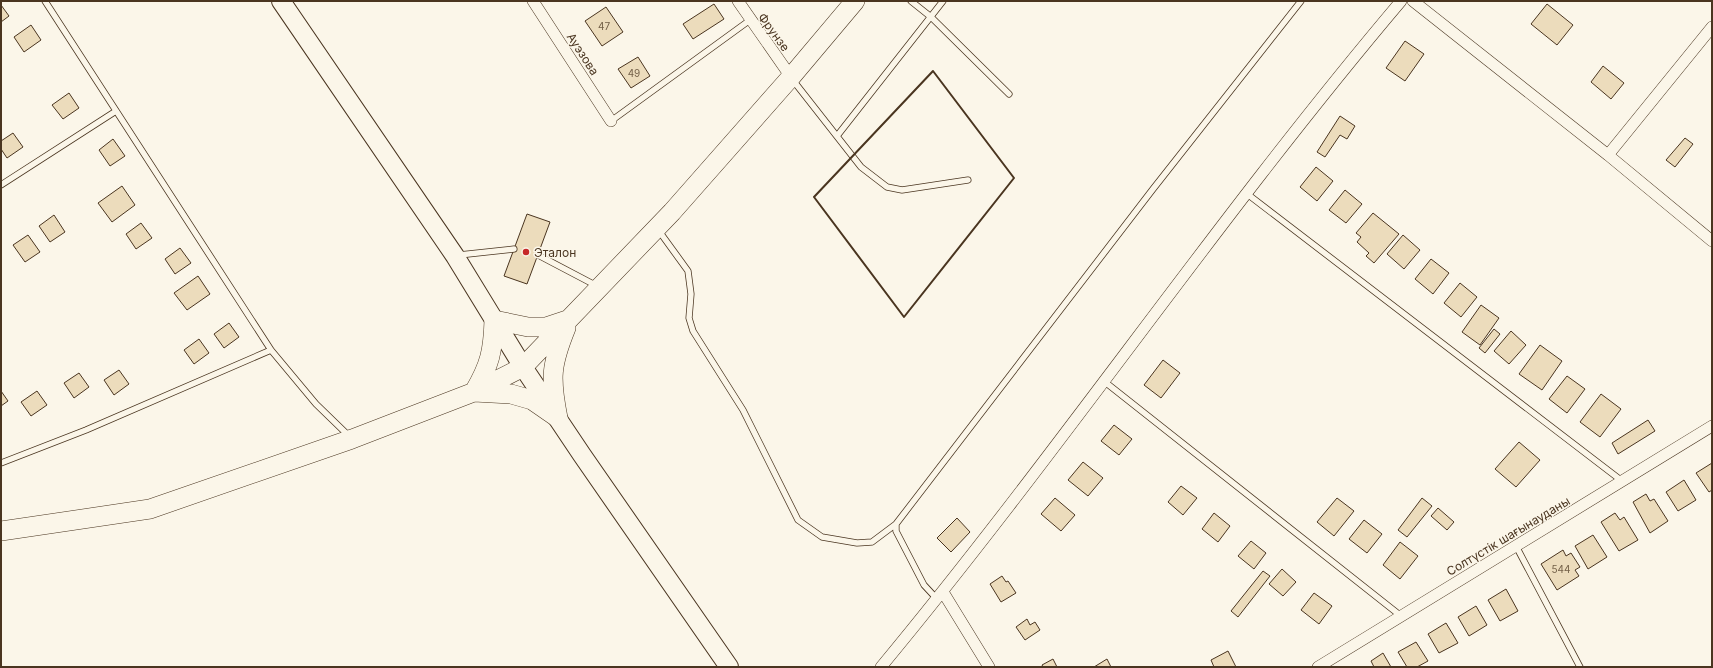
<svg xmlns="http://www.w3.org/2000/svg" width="1713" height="668" font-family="Inter,sans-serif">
  <rect width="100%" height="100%" fill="#fbf6e9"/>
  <path fill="#ecdcbc" stroke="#4a3520" d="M714,4L724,19L693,39L683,24Z
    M1547,4L1573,25L1557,45L1531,24Z
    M1,5L9,16L1,22Z
    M606,7L623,32L602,46L585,21Z
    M31,25L41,40L24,52L14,37Z
    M1405,41L1424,54L1405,81L1386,68Z
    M638,57L650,76L631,88L618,69Z
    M1603,66L1624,83L1611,99L1591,82Z
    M69,93L79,108L63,119L52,105Z
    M1340,116L1355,126L1347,139L1340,135L1325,157L1317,152Z
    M13,133L23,147L7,158L1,149V141Z
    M1685,138L1693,144L1675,167L1666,160Z
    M113,139L125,156L110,166L99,150Z
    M1316,167L1333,181L1317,201L1300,187Z
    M122,186L135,205L112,222L98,203Z
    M1345,190L1362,204L1346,223L1329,210Z
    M1373,213L1399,234L1374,263L1366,256L1369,253L1357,242L1361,237L1356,233Z
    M527,214L550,222L527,284L504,276Z
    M54,215L65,232L50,242L39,226Z
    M141,223L152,238L136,249L126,234Z
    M28,235L40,252L25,262L13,245Z
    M1403,235L1420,250L1404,269L1387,254Z
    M180,248L191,263L175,274L165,259Z
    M1431,259L1449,273L1433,294L1415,279Z
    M198,276L210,294L187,310L174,293Z
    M1460,283L1477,297L1461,317L1444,303Z
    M1481,305L1499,318L1480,345L1462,332Z
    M229,323L239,337L224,348L214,334Z
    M1494,329L1500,334L1485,353L1479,348Z
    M1511,331L1526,345L1509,364L1494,351Z
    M199,339L209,353L194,364L184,350Z
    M1540,345L1562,361L1542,390L1519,374Z
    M1163,360L1180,373L1161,398L1144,385Z
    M119,370L129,384L114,395L104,380Z
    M79,373L89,387L74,398L64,383Z
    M1567,376L1585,389L1567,413L1549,399Z
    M1,391L8,401L1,406Z
    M37,391L47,405L31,416L21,402Z
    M1601,394L1621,409L1600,437L1580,422Z
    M1648,420L1655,431L1618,454L1612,443Z
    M1114,425L1132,439L1119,455L1101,441Z
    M1519,442L1540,460L1516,487L1495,469Z
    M1083,462L1103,478L1088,496L1068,480Z
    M1712,463V490L1709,492L1696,473Z
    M1684,480L1696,500L1678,511L1666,492Z
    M1181,486L1197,498L1183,515L1168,502Z
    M1646,494L1650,501L1654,499L1668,521L1650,533L1633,502Z
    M1055,498L1075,515L1061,531L1041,514Z
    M1337,498L1354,511L1334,536L1317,522Z
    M1422,498L1432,506L1407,537L1398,530Z
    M1438,508L1454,522L1447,530L1431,516Z
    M1214,513L1230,526L1218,542L1202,529Z
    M1615,513L1620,520L1624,517L1638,540L1619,551L1601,522Z
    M957,518L970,532L951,552L937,538Z
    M1364,520L1382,534L1367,553L1349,539Z
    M1593,535L1607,557L1588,569L1575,546Z
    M1251,541L1266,553L1254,569L1238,556Z
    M1400,542L1418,556L1400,579L1383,565Z
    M1563,550L1566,556L1571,553L1580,567L1575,570L1579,576L1557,590L1541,564Z
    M1282,569L1296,582L1283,596L1269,584Z
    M1263,571L1270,576L1238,617L1231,611Z
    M1002,576L1006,582L1008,581L1016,593L1001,602L990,584Z
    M1506,589L1518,611L1500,621L1488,600Z
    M1314,593L1332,606L1319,624L1301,610Z
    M1476,606L1487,625L1469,636L1458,617Z
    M1027,619L1030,625L1035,622L1040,630L1025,640L1016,627Z
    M1446,623L1458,643L1439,653L1428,634Z
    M1416,642L1428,661L1417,667H1407L1398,652Z
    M1228,651L1236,667H1214L1211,660Z
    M1383,653L1391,667H1374L1371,661Z
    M1053,659L1057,667H1043L1042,665Z
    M1107,659L1111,667H1094Z"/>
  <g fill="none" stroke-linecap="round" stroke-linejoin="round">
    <g stroke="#4a3520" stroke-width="7">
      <path id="service" d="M45,1L271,350L316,404L349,436
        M911,1L931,17L1009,94
        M792,79L861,167L887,187L902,190L968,180
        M611,121L750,20
        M837,136L943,1
        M1,185L116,111
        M1246,193L1622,481
        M659,231L688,271L691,294L689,318L693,331L743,410L798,520L822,537L857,543L872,542L896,524
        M459,255L514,249
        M538,255L597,286
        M1105,382L1401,616
        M1,463L86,430L271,350
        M1516,546L1580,667
        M937,599L924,585L896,531V524L1153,189L1301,1"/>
    </g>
    <g stroke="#4a3520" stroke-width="12">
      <path id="minor" d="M533,1L611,121
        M738,1L791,77
        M1413,1L1608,155L1712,241
        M1608,155L1712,27
        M943,592L989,667
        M881,667C1061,450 1219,216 1401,1
        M1318,667L1712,426"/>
    </g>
    <g stroke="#4a3520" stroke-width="20">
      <path id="primary" d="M281,1L455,256L523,367L582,455L729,667"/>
    </g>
    <g stroke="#4a3520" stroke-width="20">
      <path id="trunk" d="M558,418L532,400L511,394L474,392C490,365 493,351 494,320L528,327H546L567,320
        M558,418C550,378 551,365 566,328
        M1,531L150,509L352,439L474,392L523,367L672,212L791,77L855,1"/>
    </g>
    <use href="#service" stroke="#fbf6e9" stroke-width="5.5"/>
    <use href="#minor" stroke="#fbf6e9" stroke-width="11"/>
    <use href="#primary" stroke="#fbf6e9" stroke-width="18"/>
    <use href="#trunk" stroke="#fbf6e9" stroke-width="19"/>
    <path stroke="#4a3520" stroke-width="2" d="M933,71L1014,178L904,317L814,197Z"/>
  </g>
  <circle fill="#c62828" stroke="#fbf6e9" stroke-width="1.5" cx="526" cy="252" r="4"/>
  <g text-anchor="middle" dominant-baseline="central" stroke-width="3" stroke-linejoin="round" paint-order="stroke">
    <g font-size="10" fill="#725f47">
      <text x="604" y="26">47</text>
      <text x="634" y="73">49</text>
      <text x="1561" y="569">544</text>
    </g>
    <g font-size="12" fill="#4a3520" stroke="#fbf6e9">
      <text transform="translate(774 32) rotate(54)">Фрунзе</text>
      <text transform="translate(583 54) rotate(57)">Ауэзова</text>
      <text transform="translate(1508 536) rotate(-31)">Солтүстік шағынауданы</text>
    </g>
    <g font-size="12" fill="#4a3520" stroke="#fbf6e9" text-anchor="start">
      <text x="534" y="252">Эталон</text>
    </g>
  </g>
  <rect width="1713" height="668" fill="none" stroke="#4a3520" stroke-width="4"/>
</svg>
